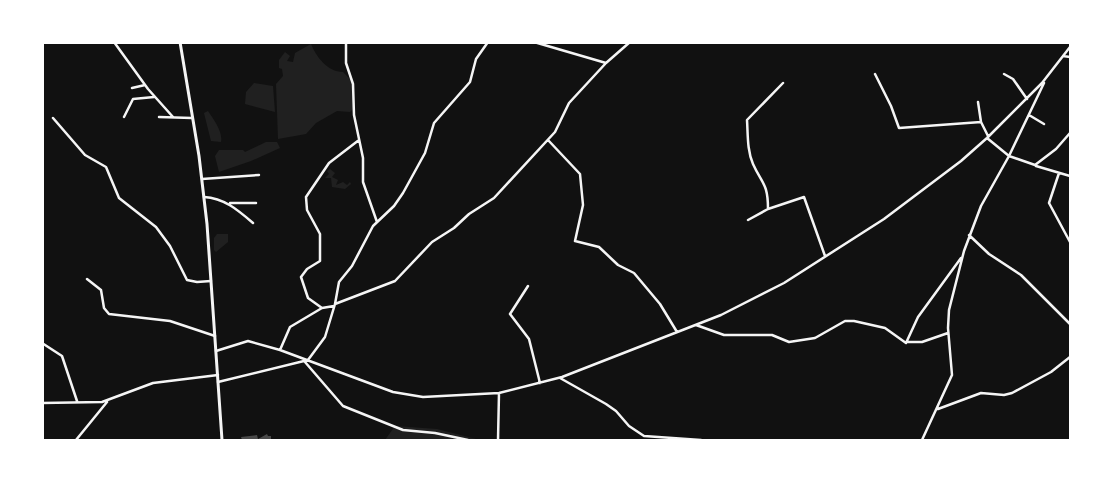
<svg xmlns="http://www.w3.org/2000/svg" width="1113" height="483" font-family="Commissioner,sans-serif">
  <rect width="100%" height="100%" fill="#111"/>
  <path fill="#202020" d="M311,44C316,56 327,72 343,72L352,81L353,109L350,112L337,111L316,123L306,134L278,139L276,84L283,76L282,69L279,68V60L285,52L290,56L287,61L293,62L295,53Z
    M254,83L273,86L275,112L245,104L246,92Z
    M208,111C214,120 223,132 221,142L211,141L204,113Z
    M266,142H277L280,148L251,161L219,172L215,156L219,150H243L245,152Z
    M330,169L335,173L332,177L338,180L336,185L343,182L347,185L350,182L351,184L345,189L332,187L331,178H325L329,174L327,171Z
    M217,234H228V242L216,252L214,250V238Z
    M395,426L437,429L480,440H385Z"/>
  <path fill="#4a4a4a" d="M267,434L268,436H271V440H242L241,437L257,435L258,439Z"/>
  <g fill="none" stroke-linecap="round" stroke-linejoin="round">
    <path stroke="#f5f5f5" stroke-width="2.5" d="M114,42L148,89L173,117
      M346,42V63L353,84L354,115L363,158V182L377,222
      M534,42L606,63
      M1063,56L1070,57
      M875,74L891,106L899,128L981,122L988,136
      M1004,74L1013,79L1027,99
      M1044,83L1009,156L1035,165L1056,149L1070,133
      M132,88L145,85
      M978,102L981,122
      M1029,115L1044,124
      M124,117L133,99L154,97
      M159,117L192,118
      M53,118L85,155L106,167L119,198L156,227L170,246L187,280L197,282L211,281
      M548,140L580,174L583,205L575,241L599,247L618,265L634,273L660,304L677,332
      M1036,166L1070,176
      M1059,173L1049,203L1070,242
      M202,179L259,175
      M204,197C224,198 238,210 253,223
      M230,203H256
      M768,209C768,183 762,184 753,164C747,150 748,135 747,120L783,83
      M748,220L768,209L804,197L825,256
      M969,235L989,254L1021,275L1070,324
      M87,279L101,290L104,308L109,314L170,321L215,336
      M528,286L510,314L529,339L540,383
      M335,304L339,282L352,266L373,226L394,206L403,193L425,153L434,123L470,82L476,59L488,42
      M322,308L308,298L301,277L307,269L320,261V234L307,210L306,197L329,163L359,140
      M696,325L724,335H772L789,342L815,338L845,321H854L885,328L906,343L918,317L961,258
      M907,342H922L948,333
      M42,343L62,356L77,401
      M280,350L290,327L322,308L334,306
      M216,351L248,341L280,350L393,392L423,397L499,393L562,377L721,315L784,283L884,219L961,161L987,138L1042,83L1070,47
      M305,362L343,406L403,430L435,433L468,440
      M560,378L606,404L616,411L629,426L644,436L701,440
      M218,382L308,360L325,337L335,304L395,281L432,242L454,228L469,214L494,198L555,132L569,103L606,63L630,42
      M42,403L102,402L153,383L218,375
      M938,409L981,393L1004,395L1012,393L1051,372L1070,357
      M76,440L107,402
      M498,440L499,393
      M922,440L952,375L948,328L949,310L964,251L981,206L1009,156L987,138"/>
    <path stroke="#f5f5f5" stroke-width="3" d="M180,42L199,156L207,224L222,440"/>
  </g>
  <rect width="1113" height="483" fill="none" stroke="#ffffff" stroke-width="88"/>
</svg>
